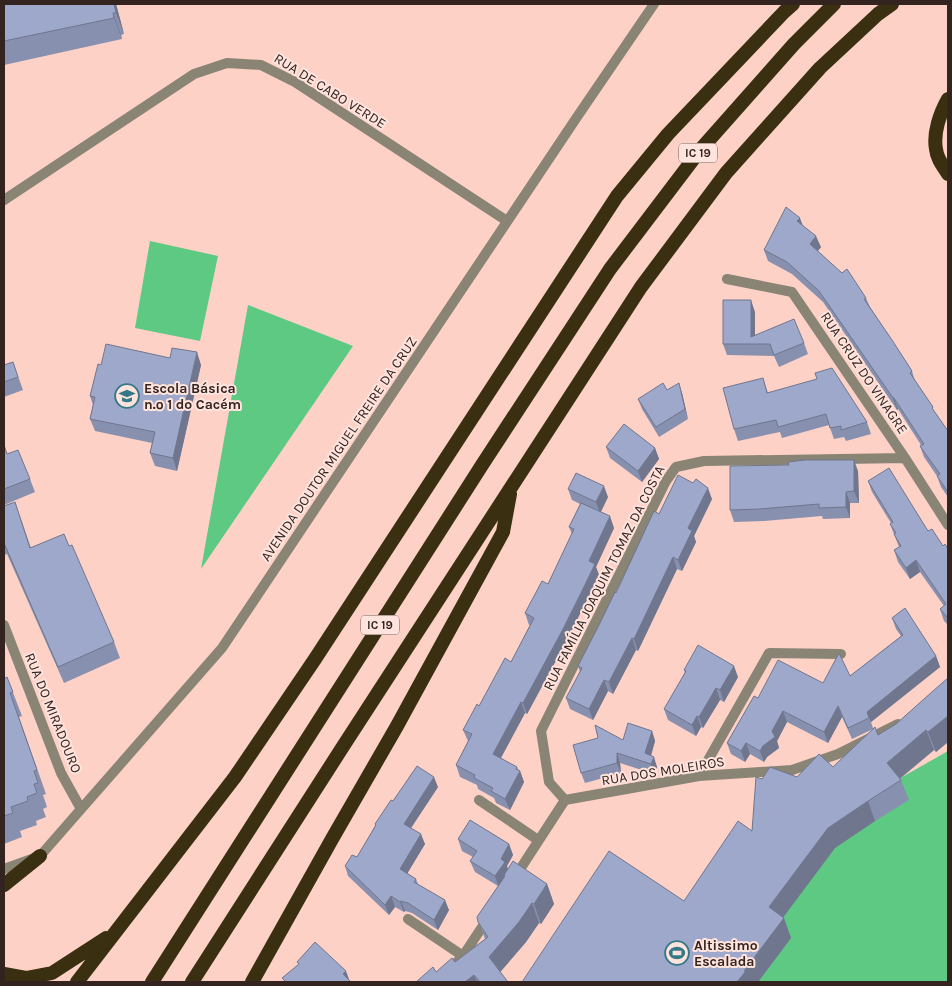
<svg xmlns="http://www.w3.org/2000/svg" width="952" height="986" font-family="Karla,sans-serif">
  <rect width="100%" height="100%" fill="#fed1c7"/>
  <path fill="#5dc983" d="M150,241L218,256L200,341L135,328Z
    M248,305L353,346L201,569Z
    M948,751V981L946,982H726L853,805Z"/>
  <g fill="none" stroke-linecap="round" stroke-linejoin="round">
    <path stroke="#898474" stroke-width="10" d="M479,800L538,840
      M408,919L463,956"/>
    <path stroke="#898474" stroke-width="10" d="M4,200L194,74L227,63L261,65L295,82L507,221
      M727,279L792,292L905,458L948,525
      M4,625L61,773L81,809
      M699,776L769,653L841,654
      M565,800L549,782L541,731L666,481L676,467L704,461L905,458
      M565,800L699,776L792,770L838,754L898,724
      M4,869L40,856L222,648L577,117L654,4
      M515,877L565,800
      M456,963L463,956L488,918"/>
    <path stroke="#3a3011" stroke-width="14" d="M948,99C940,113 933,133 936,149C937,159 943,166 948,174
      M4,885L40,856
      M4,974L26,978L52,973L106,938
      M77,982L235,777L315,659L617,196L668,134L784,12L793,4
      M152,982L482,465L610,269L701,149L794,44L834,4
      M192,982L342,748L641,287L726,173L820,68L878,14L892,4
      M252,982L332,839L397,726L503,532L510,494"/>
  </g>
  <path fill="#8890af" d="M4,4H116L124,34L121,35L122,39L4,65Z
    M802,225L821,247L818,251L866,298L870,307L912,371L915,381L935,413L948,431V497L941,487L937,476L924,457L920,446L921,445L898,409L897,410L823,302L792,274L768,261L764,250Z
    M755,312V335L804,343L808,354L779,367L774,356L727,355L723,344Z
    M13,362L23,390L4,397V365Z
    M101,365H201L177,471L155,466L150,453L152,443L95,431L90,419L93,405L90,396Z
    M763,378L768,393L867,422L871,434L846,441L844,437L834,439L829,425L782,438L780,432L738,441L734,429Z
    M667,390L682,393L688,419L659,437L642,409L638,399Z
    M4,445L7,454L30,479L35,492L4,505Z
    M606,447L655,448L659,459L642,482L610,458Z
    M858,471L859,503H850V518L823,519L822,516L764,521L734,522L730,510Z
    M868,481L928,531L943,546L948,549V625L944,621L940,609L944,606L920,572L910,579L898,562L894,550L899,547L890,524L891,523L872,492Z
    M693,483L712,499L694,536L696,542L682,571L677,569L638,651L636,650L613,694L608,691L593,720L570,709L566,698L580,672L578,666L659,514Z
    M568,489L608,497L601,512L614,528L596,567L599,575L586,602L566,642L527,714L525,713L501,758L520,771L524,782L510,810L496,803L494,798L478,789L477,785L460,777L456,765L468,741L463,730L479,706L511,662L530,625H529L525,613L548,584L572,534L569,527L580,504L572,500Z
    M15,502L31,548L69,546L114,642L120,658L64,683L7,554L4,555V506Z
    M892,618L936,656L940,667L871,722L873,728L878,735L896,724L948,678V742L936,752L934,750L900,779L901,780L909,800L875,821L835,848L783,917L791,938L758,982H522L684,901L752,831L762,779L797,777L833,767L873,729L852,739L842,717L828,743L787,722L777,741L779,748L767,757L764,762L750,754L745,762L731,754L727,743L758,698L823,683L850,676L901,636L896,629Z
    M684,670L738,677L724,702L720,700L703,728L701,727L696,736L668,720L664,709L685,673Z
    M7,677L22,716L19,717L46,794L43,795L47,807L43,809L46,817L36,821L37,825L20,831L22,837L4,844V679Z
    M652,731L655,741L651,756L657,767L654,774L620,763L621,773L585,783L581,773L623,740Z
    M438,787L411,828L425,844L407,873L416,879L418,884L449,910L438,930L412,913L405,911L404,912L395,907L389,915L348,876L345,866L357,857L375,826V824L393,801Z
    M458,839L509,844L513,855L507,866L508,869L547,884L554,904L541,924L539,923L526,942L500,972L508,982H416L455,962L485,939L477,917L498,886L475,872L470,861L473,857L462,851Z"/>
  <path fill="#6f768e" d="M114,4H116L124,34L116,13Z
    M113,13L121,35L122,39L114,18Z
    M800,218L804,229L797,221Z
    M816,236L821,247L814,255L810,244Z
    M751,300L755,312V344L751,337Z
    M197,352L201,365L177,471L173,458Z
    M679,383L682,393L688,419L685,409Z
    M893,398H894L898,409L897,410Z
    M655,448L659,459L642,482L638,471Z
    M854,460L858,471L859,503L854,491Z
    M604,486L608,497L600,513L596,502Z
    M708,488L712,499L694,536L696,542L682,571L678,560L688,528Z
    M846,492L850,503V518L846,507Z
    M610,516L614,528L596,567L599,575L566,642L527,714L523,703Z
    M673,557L677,569L638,651L634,639Z
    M916,560L920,572L910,579L906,568Z
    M632,638L636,650L613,694L609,682Z
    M936,656L940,667L871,722L867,712Z
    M734,666L738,677L724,702L720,690Z
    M604,680L608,691L593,720L589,709Z
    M716,688L720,700L703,728L699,717Z
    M521,702L525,713L497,765L493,754Z
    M838,706L842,717L828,743L824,732Z
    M783,711L787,722L777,741L779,748L767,757L764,762L760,751Z
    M697,716L701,727L696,736L692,725Z
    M948,716V742L936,752L928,732Z
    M926,730L934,750L894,783L887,763Z
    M652,731L655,741L649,762L645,753Z
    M746,743L750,754L745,762L741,751Z
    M617,753L620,763L621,773L617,763Z
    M654,757L657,767L654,774L651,764Z
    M517,767L519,772L520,771L524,782L510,810L505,799Z
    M434,777L438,787L407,834L404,824Z
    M868,801L875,821L835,848L776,927L769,907L828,828Z
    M421,834L425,844L404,879L400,869Z
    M509,844L513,855L507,866L509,873L505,876L504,875L505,879L499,888L495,876L501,859Z
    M547,884L554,904L541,924L534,904Z
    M391,896L395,907L389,915L385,905Z
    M445,900L449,910L438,930L434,920Z
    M401,901L405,911L404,912L400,902Z
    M532,903L539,923L526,942L496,977L489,957Z
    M784,918L791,938L758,982H737L744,971Z
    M346,971L349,979L346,982L343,974Z
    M474,975L477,982H465Z"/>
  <path fill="#9ea8cb" stroke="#6f768e" d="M4,4H114L116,13H113L114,18L4,41Z
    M786,207L800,218L797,221L816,236L810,244L842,273L847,269L866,298L864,299L892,340L912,371L910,373L933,407L932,408L948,431V492L937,476L940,474L920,446L924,444L894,398H893L819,291L787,262L764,250Z
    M723,300H751V337L794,319L804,343L774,355L770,344H723Z
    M106,344L170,358L172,348L197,352L173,458L150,453L155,432L90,419L95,397L90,396L98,364L101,365Z
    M13,362L18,377L4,382V365Z
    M832,368L867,422L841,430V426L830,428L826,414L778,427L776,420L734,429L723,388L763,378L767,393L817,379L815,373Z
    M663,383L667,390L679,383L685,409L656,427L638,399Z
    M624,424L655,448L638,471L606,447Z
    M4,445L7,454L18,450L30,479L4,489Z
    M805,460H854V491L846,492V507L819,508V504L760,509L730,510V466L789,465L788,462Z
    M889,468L928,531L932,529L943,546L945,544L948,549V618L940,609L946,604L916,560L906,568L894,550L901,546L894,534L896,533L890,524L893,522L868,481Z
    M576,473L604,486L596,502L568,489Z
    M678,475L693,483L696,479L708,488L688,528L692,531L678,560L673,557L634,639L632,638L609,682L604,680L589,709L566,698L582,668L578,666L600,623L615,592L616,593L654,511L659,514Z
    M15,502L30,548L64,534L69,546L72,545L114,642L58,667L4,543V506Z
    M581,503L610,516L589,561L595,564L582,591L562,631L523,703L521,702L493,754L517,767L516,769L520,771L505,799L491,791L493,788L474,778L475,775L456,765L472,734L463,730L477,704L479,706L505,658L511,662L534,618L525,613L542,581L548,584L574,529L569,527Z
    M905,608L936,656L867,712L869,718L848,728L838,706L824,732L783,711L772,731L775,737L763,746L760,751L746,743L741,751L727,743L754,696L758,698L778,660L823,683L839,653L850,676L903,635L892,618Z
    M698,645L734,666L720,690L716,688L699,717L697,716L692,725L664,709L686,671L684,670Z
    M7,677L13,692L10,693L37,770L34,771L38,783L34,784L37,793L27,797L28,801L11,807L13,813L4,816V679Z
    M948,678V716L928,732L926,730L887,763L901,780L868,801L828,828L769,907L784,918L744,971H746L737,982H522L609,851L684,901L738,821L752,831L756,777L762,779L770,767L797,777L819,754L833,767L875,727L878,735L896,724L933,691Z
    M628,723L652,731L645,753L654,757L651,764L617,753V763L581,773L573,745L598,738L595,725L623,740Z
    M417,766L434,777L404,824L421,834L400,869L416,879L414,882L445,900L434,920L408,903L401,901L400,902L391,896L385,905L345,866L352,855L357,857L376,825L375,824L391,800L393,801Z
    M470,820L509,844L501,859L505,862L495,876L470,861L477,851L458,839Z
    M513,861L547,884L534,904L532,903L519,922L489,957L508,982H480L474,975L465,982H416L433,967L436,972L452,958L455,962L488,937L478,922L477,917L505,876L504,875Z
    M315,942L346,971L343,974L351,982H286L282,978L299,964L297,962Z"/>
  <defs>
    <g id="school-ring" transform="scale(1.25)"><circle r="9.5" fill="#ffe3dd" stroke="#347987" stroke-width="1.5"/><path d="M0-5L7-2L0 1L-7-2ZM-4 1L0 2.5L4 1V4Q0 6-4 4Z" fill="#347987"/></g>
    <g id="stadium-ring" transform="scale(1.25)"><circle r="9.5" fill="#ffe3dd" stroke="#347987" stroke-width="1.5"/><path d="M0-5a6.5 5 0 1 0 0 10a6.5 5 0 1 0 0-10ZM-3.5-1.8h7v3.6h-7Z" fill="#347987"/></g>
  </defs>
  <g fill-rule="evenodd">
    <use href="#school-ring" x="127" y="396"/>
    <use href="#stadium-ring" x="677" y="953"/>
  </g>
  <g text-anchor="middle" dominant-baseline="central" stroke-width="4" stroke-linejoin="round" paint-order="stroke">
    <g fill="#ffe3dd" stroke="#715d59" stroke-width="1">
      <rect x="679" y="143.5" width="38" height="19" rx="4"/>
      <rect x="361" y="615.5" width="38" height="19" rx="4"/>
    </g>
    <g font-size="12" font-weight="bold" fill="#342420">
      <text x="698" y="153">IC 19</text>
      <text x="380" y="625">IC 19</text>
    </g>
    <g font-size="14" fill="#342420" stroke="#ffe3dd">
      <text transform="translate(330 91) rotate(32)">RUA DE CABO VERDE</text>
      <text transform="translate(864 373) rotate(56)">RUA CRUZ DO VINAGRE</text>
      <text transform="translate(339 449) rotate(-56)">AVENIDA DOUTOR MIGUEL FREIRE DA CRUZ</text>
      <text transform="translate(604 578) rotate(-63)">RUA FAMÍLIA JOAQUIM TOMAZ DA COSTA</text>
      <text transform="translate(53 713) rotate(68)">RUA DO MIRADOURO</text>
      <text transform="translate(663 771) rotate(-9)">RUA DOS MOLEIROS</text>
    </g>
    <g font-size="14" font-weight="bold" fill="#342420" stroke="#ffe3dd" text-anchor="start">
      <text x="144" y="388">Escola Básica<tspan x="144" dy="16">n.º 1 do Cacém</tspan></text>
      <text x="694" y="945">Altissimo<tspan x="694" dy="16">Escalada</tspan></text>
    </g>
  </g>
  <rect width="952" height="986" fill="none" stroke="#342420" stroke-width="10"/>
</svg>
